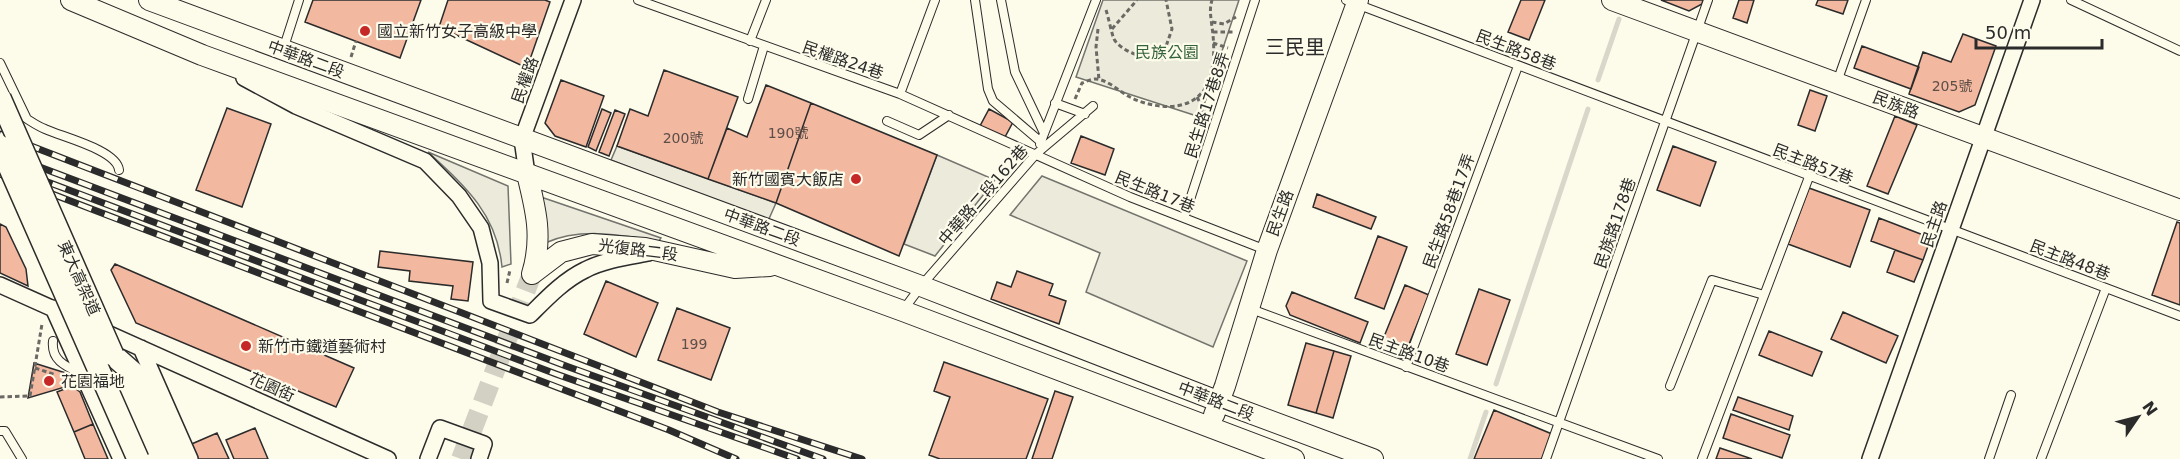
<svg xmlns="http://www.w3.org/2000/svg" width="2180" height="459" font-family="'DejaVu Sans','Noto Sans TC',sans-serif">
  <rect width="100%" height="100%" fill="#fdfbea"/>
  <path fill="#ecebdb" stroke="#74746e" stroke-width="1.5" d="M1103,0H1239L1200,117L1076,77Z
    M428,152L508,186L511,264L502,267C497,214 465,186 428,152Z
    M538,196L661,238L659,241C621,235 581,227 545,243Z"/>
  <path fill="#eceadb" stroke="#74746e" stroke-width="1.5" d="M617,146L776,203L768,221L611,160Z
    M937,155L995,180L935,256L904,244Z
    M1042,176L1247,261L1213,347L1086,292L1100,253L1010,215Z"/>
  <g fill="none" stroke-linecap="round" stroke-linejoin="round">
    <path stroke="#d8d7c9" stroke-width="5" d="M1598,80L1619,19
      M1496,384L1588,109
      M1470,459L1486,412"/>
  </g>
  <path fill="#f2b8a0" stroke="#2b2b2b" stroke-width="1.5" d="M313,0H421L400,58L305,22Z
    M448,0H545L550,2L527,68L439,27Z
    M1521,0H1545L1529,40L1508,32Z
    M1661,0H1703L1702,4L1689,11Z
    M1739,0H1754L1747,23L1733,18Z
    M1818,0H1848L1843,14L1816,5Z
    M1963,34L1996,46L1975,105L1959,112L1909,94L1923,52L1951,62Z
    M1862,46L1919,67L1911,89L1854,68Z
    M664,70L738,97L708,179L617,146L630,109L648,116Z
    M561,80L604,96L586,147L555,136L545,123Z
    M766,85L811,103L776,203L708,179L727,128L747,137Z
    M1810,90L1827,96L1815,131L1798,125Z
    M811,103L937,155L899,256L776,203Z
    M227,108L271,124L242,207L196,190Z
    M602,109L611,113L596,151L588,147Z
    M989,109L1013,122L1005,137L980,126Z
    M615,110L625,114L609,156L599,152Z
    M1895,116L1917,125L1888,194L1867,186Z
    M1081,136L1114,149L1105,175L1071,163Z
    M1673,146L1716,162L1700,206L1657,190Z
    M1809,188L1870,210L1850,267L1788,244Z
    M1317,194L1376,217L1371,229L1313,207Z
    M1879,218L1931,238L1923,260L1871,241Z
    M2177,222L2180,223V305L2152,295Z
    M0,224L6,227L26,269L28,286L0,273Z
    M1378,236L1407,247L1384,309L1355,298Z
    M1895,250L1923,260L1914,282L1887,272Z
    M380,251L473,262L468,301L451,299L453,286L409,281L410,271L378,267Z
    M115,264L354,368L336,407L136,323L111,270Z
    M1017,271L1053,284L1049,295L1066,301L1059,324L991,299L997,282L1011,287Z
    M606,281L658,303L636,357L584,334Z
    M1405,285L1429,295L1403,359L1379,349Z
    M1479,289L1510,300L1487,365L1456,354Z
    M1292,292L1368,322L1360,343L1290,315L1286,306Z
    M677,308L730,328L711,380L658,360Z
    M1843,312L1898,336L1886,363L1831,339Z
    M1769,331L1822,352L1812,376L1759,355Z
    M1306,343L1334,351L1316,413L1288,405Z
    M1334,351L1351,356L1333,418L1316,413Z
    M944,362L1048,399L1026,459H940L929,455L950,397L934,391Z
    M34,363L69,374L65,387L28,398Z
    M72,386L80,392L93,424L74,432L57,392Z
    M1055,391L1073,397L1052,459H1032Z
    M1738,397L1793,416L1789,430L1733,410Z
    M1494,410L1552,434L1542,459H1474Z
    M1731,414L1790,435L1782,458L1723,438Z
    M93,424L108,459H85L74,432Z
    M255,428L268,459H234L226,440Z
    M217,433L229,459H192L187,446Z
    M1720,448L1752,459H1716Z"/>
  <g fill="none" stroke-linecap="round" stroke-linejoin="round">
    <path stroke="#d3d1c4" stroke-width="20" stroke-dasharray="20 10" stroke-linecap="butt" d="M461,459L532,274"/>
    <g stroke="#2b2b2b" stroke-width="10">
      <path id="service" d="M638,0L900,94L1130,197L1266,250
        M975,0L988,89L993,101L1041,142
        M1001,0L1015,72L1044,133
        M1346,0L2180,316
        M2071,0L2180,51
        M750,41L766,0
        M283,50L299,0
        M0,63L26,117
        M1837,82L1866,0
        M900,94L935,0
        M748,99L764,46
        M1055,103L1085,114
        M9,107C21,114 32,124 45,129C62,137 117,150 119,170
        M887,121L919,135L949,115
        M1040,144L1096,0
        M1184,218L1255,0
        M904,309L921,286L1036,154L1093,106
        M1251,309L1658,459
        M53,341C51,360 65,366 80,373
        M1406,367L1518,66
        M1670,386L1712,280L1764,295
        M0,431H5L22,459
        M1546,459L1708,0
        M1702,459L1809,177
        M1989,459L2011,395
        M2041,459L2106,288"/>
    </g>
    <g stroke="#2b2b2b" stroke-width="18">
      <path id="minor" d="M244,78L296,106L425,161L459,196L481,228L490,263L491,301L530,315C546,299 564,280 585,270C604,260 628,257 649,253
        M527,174L522,139L573,0
        M0,285L388,459
        M53,308L121,459
        M141,348L190,459
        M428,459L440,428L484,444L479,459
        M1870,459L2032,0"/>
    </g>
    <g stroke="#2b2b2b" stroke-width="22">
      <path id="tertiary" d="M71,0L202,55L903,311L1294,459
        M149,0L921,286L1220,402L1373,459
        M1612,0L2180,210
        M527,174C536,210 543,238 532,274
        M532,274L561,252L592,244L645,248L735,268L770,266
        M1214,415L1225,386L1267,250L1358,0"/>
    </g>
    <g stroke="#2b2b2b" stroke-width="24">
      <path id="secondary" d="M113,355L138,377L176,459
        M125,383L159,459"/>
    </g>
    <path stroke="#6a6964" stroke-width="3" stroke-dasharray="4.5 3" stroke-linecap="butt" d="M1106,10C1108,16 1112,35 1114,39C1121,52 1149,61 1162,58L1172,29L1166,0
      M1212,22L1224,24L1236,17
      M1098,29L1096,47L1099,80
      M1112,29L1137,0
      M1213,32H1234
      M1213,43L1228,48
      M351,57L356,41
      M1197,97L1206,114
      M1075,99L1082,83C1085,82 1091,79 1095,79C1106,79 1118,90 1128,96C1150,108 1187,114 1204,90C1215,74 1215,47 1212,27C1211,17 1209,10 1212,0
      M507,283L510,270
      M35,368L56,375
      M0,397L30,396L42,324"/>
    <use href="#service" stroke="#fdfbea" stroke-width="8"/>
    <use href="#minor" stroke="#fdfbea" stroke-width="15"/>
    <use href="#tertiary" stroke="#fdfbea" stroke-width="20"/>
    <use href="#secondary" stroke="#fdfbea" stroke-width="21"/>
    <g stroke="#2b2b2b" stroke-width="7">
      <path id="rail" d="M0,134L718,412L862,459
        M0,152L566,366L823,459
        M0,164L556,374L797,459
        M0,174L669,430L736,459"/>
    </g>
    <use href="#rail" stroke="#fdfbea" stroke-width="4.5" stroke-dasharray="14" stroke-linecap="butt"/>
    <g stroke="#2b2b2b" stroke-width="24" stroke-linecap="butt">
      <path id="secondary-bridge" d="M0,98L113,355
        M0,146L138,459"/>
    </g>
    <use href="#secondary-bridge" stroke="#fdfbea" stroke-width="21"/>
  </g>
  <g fill="#c62828" stroke="#fdfbea" stroke-width="2">
    <circle cx="365" cy="31" r="6"/>
    <circle cx="856" cy="179" r="6"/>
    <circle cx="246" cy="346" r="6"/>
    <circle cx="49" cy="381" r="6"/>
  </g>
  <g text-anchor="middle" dominant-baseline="central" stroke-width="4.5" stroke-linejoin="round" paint-order="stroke">
    <g font-size="14" fill="#5d4e48">
      <text x="1952" y="86">205號</text>
      <text x="788" y="133">190號</text>
      <text x="683" y="138">200號</text>
      <text x="694" y="344">199</text>
    </g>
    <g font-size="16" fill="#2b2b2b" stroke="#fdfbea" text-anchor="start">
      <text x="377" y="31">國立新竹女子高級中學</text>
      <text x="844" y="179" text-anchor="end">新竹國賓大飯店</text>
      <text x="258" y="346">新竹市鐵道藝術村</text>
      <text x="61" y="381">花園福地</text>
    </g>
    <g font-size="16" fill="#2b2b2b" stroke="#fdfbea">
      <text transform="translate(1516 50) rotate(21)">民生路58巷</text>
      <text transform="translate(306 59) rotate(20)">中華路二段</text>
      <text transform="translate(843 60) rotate(19)">民權路24巷</text>
      <text transform="translate(525 80) rotate(-70)">民權路</text>
      <text transform="translate(1207 105) rotate(-72)">民生路17巷8弄</text>
      <text transform="translate(1896 105) rotate(21)">民族路</text>
      <text transform="translate(1813 164) rotate(21)">民主路57巷</text>
      <text transform="translate(1155 192) rotate(22)">民生路17巷</text>
      <text transform="translate(983 195) rotate(-49)">中華路二段162巷</text>
      <text transform="translate(1449 211) rotate(-70)">民生路58巷17弄</text>
      <text transform="translate(1280 213) rotate(-70)">民生路</text>
      <text transform="translate(1615 223) rotate(-71)">民族路178巷</text>
      <text transform="translate(1934 224) rotate(-71)">民主路</text>
      <text transform="translate(762 227) rotate(20)">中華路二段</text>
      <text transform="translate(638 250) rotate(7)">光復路二段</text>
      <text transform="translate(2070 260) rotate(21)">民主路48巷</text>
      <text transform="translate(79 278) rotate(66)">東大高架道</text>
      <text transform="translate(1409 353) rotate(20)">民主路10巷</text>
      <text transform="translate(272 387) rotate(24)">花園街</text>
      <text transform="translate(1216 401) rotate(21)">中華路二段</text>
    </g>
    <g font-size="16" fill="#34623c" stroke="#fdfbea">
      <text x="1167" y="52">民族公園</text>
    </g>
    <g font-size="20" fill="#2b2b2b" stroke="#fdfbea">
      <text x="1295" y="47">三民里</text>
    </g>
  </g>
  <g transform="translate(2138 417) rotate(55)" stroke="#fdfbea" stroke-width="4.5" paint-order="stroke">
  <path d="M0-4.5L10 22L0 15L-10 22Z" fill="#2b2b2b"/>
  <text y="-9" font-size="16" font-weight="bold" text-anchor="middle" fill="#2b2b2b">N</text>
  </g>
  <path d="M1976 39v9h126v-9" fill="none" stroke="#2b2b2b" stroke-width="3"/>
  <text x="1985" y="39" font-size="18" fill="#2b2b2b" stroke="#fdfbea" stroke-width="4.5" paint-order="stroke">50 m</text>
</svg>
